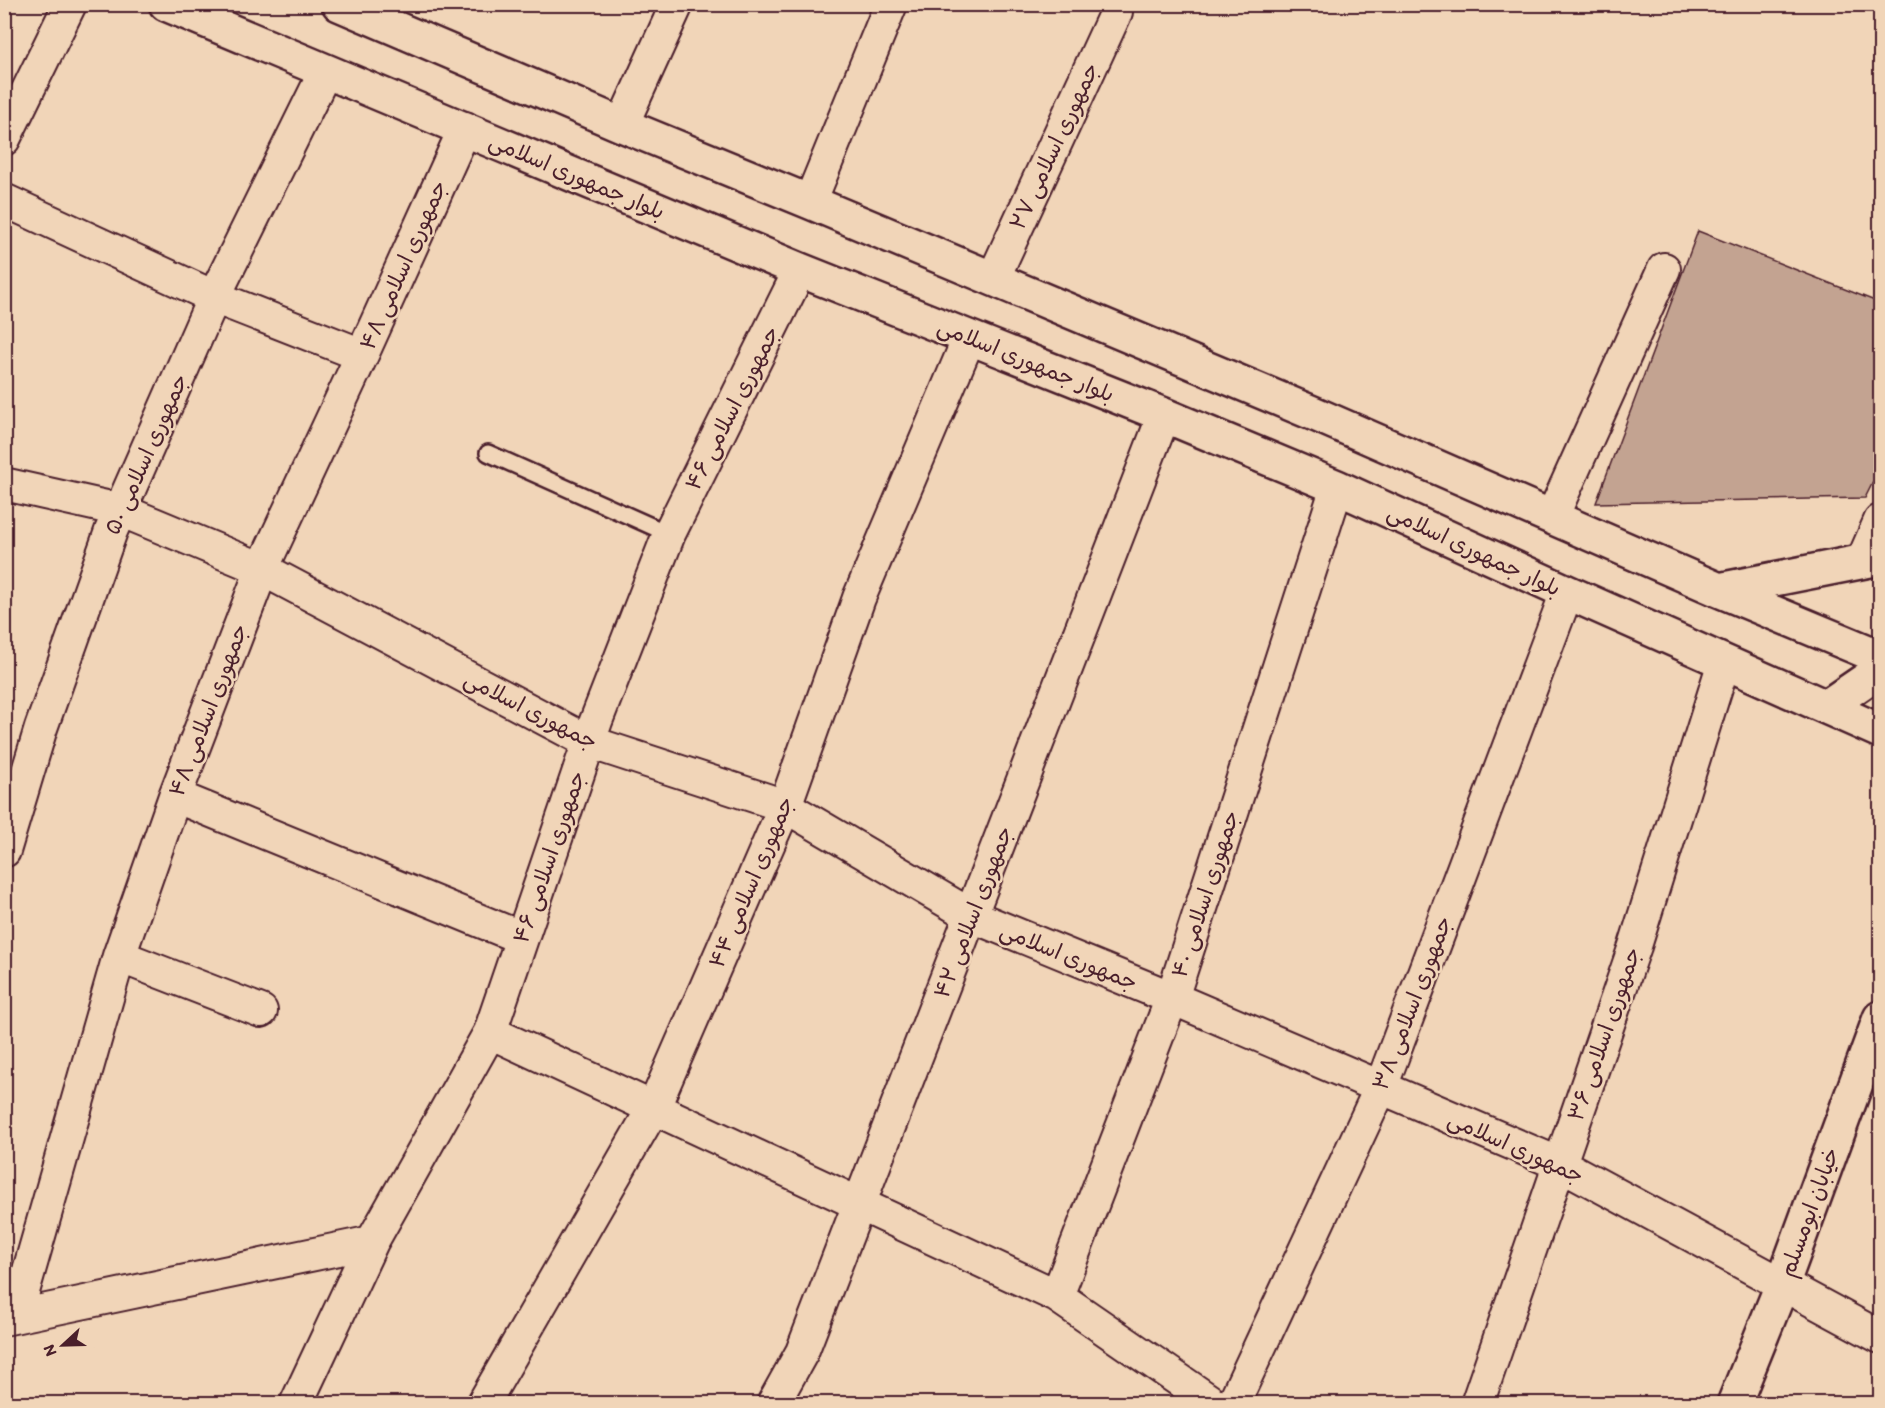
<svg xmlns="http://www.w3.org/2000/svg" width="1885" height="1408" font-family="Itim,'Playpen Sans Arabic',sans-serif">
  <rect width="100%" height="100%" fill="#f1d5b8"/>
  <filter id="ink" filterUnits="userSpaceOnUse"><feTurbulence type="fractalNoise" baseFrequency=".0167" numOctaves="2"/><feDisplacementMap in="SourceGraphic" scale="12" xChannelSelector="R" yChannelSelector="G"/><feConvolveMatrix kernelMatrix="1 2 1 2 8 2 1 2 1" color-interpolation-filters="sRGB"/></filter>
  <g filter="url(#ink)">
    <path fill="#c3a391" stroke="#4a1f2b" stroke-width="1.5" d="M1698,231L1880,303V468L1865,498L1596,503Z"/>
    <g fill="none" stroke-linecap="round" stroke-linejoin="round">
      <g stroke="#4a1f2b" stroke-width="20">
        <path id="service" d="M488,453L669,534"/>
      </g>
      <g stroke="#4a1f2b" stroke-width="36">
        <path id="minor" d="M622,125L677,4
          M4,139L70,4
          M4,200L214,297L362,355
          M810,202L891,4
          M993,279L1116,12
          M4,484L120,510L262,569L589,742L785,806L972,916L1172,998L1560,1164L1880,1337
          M1552,517L1664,269
          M1862,562L1880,521
          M175,796L522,938
          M4,851L41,728L111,531L214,297L325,72
          M119,956L261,1011
          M490,1032L1057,1296L1214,1404
          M1057,1296L1172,998L1337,487
          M16,1316L119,956L175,796L262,569L362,355L465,128
          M4,1319L372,1242
          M296,1404L372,1242L490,1032L596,721L669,534L800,270
          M483,1404L654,1107L785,806L859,598L969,338
          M773,1404L802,1352L1164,415
          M1233,1404L1381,1087L1567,592
          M1477,1404L1635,946L1724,662"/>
      </g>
      <g stroke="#4a1f2b" stroke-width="38">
        <path id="tertiary" d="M1734,1404L1782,1285L1880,1018"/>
      </g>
      <g stroke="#4a1f2b" stroke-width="38">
        <path id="secondary" d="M166,4L800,270L1164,415L1337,487L1567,592L1880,731
          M339,4L622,125L810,202L1315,414L1719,590L1880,657
          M1719,590L1880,558
          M1826,707L1880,670"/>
      </g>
      <use href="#service" stroke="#f1d5b8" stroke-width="15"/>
      <use href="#minor" stroke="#f1d5b8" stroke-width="32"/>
      <use href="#tertiary" stroke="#f1d5b8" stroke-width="33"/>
      <use href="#secondary" stroke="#f1d5b8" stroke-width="33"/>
    </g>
  </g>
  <g text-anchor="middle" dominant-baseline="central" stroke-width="5" stroke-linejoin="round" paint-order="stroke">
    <g font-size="22" fill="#4a1f2b" stroke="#f1d5b8">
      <text transform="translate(1054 146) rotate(-65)">جمهوری اسلامی ۲۷</text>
      <text transform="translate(577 176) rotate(23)">بلوار جمهوری اسلامی</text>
      <text transform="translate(403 265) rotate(-66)">جمهوری اسلامی ۴۸</text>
      <text transform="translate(1026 360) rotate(22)">بلوار جمهوری اسلامی</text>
      <text transform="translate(732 408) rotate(-63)">جمهوری اسلامی ۴۶</text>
      <text transform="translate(146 454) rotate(-66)">جمهوری اسلامی ۵۰</text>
      <text transform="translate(1474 550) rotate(25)">بلوار جمهوری اسلامی</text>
      <text transform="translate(208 710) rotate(-69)">جمهوری اسلامی ۴۸</text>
      <text transform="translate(531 710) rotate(27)">جمهوری اسلامی</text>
      <text transform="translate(549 857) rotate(-71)">جمهوری اسلامی ۴۶</text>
      <text transform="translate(751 882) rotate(-67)">جمهوری اسلامی ۴۴</text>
      <text transform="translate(1205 894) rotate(-72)">جمهوری اسلامی ۴۰</text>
      <text transform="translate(973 912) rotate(-69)">جمهوری اسلامی ۴۲</text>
      <text transform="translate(1069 956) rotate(22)">جمهوری اسلامی</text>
      <text transform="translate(1412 1003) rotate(-69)">جمهوری اسلامی ۳۸</text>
      <text transform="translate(1604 1034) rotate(-71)">جمهوری اسلامی ۳۶</text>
      <text transform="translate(1516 1147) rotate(24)">جمهوری اسلامی</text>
      <text transform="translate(1809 1212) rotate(-70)">خیابان ابومسلم</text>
    </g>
  </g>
  <rect width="1885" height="1408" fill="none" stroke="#f1d5b8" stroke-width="24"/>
  <rect x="12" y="12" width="1861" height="1384" fill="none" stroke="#4a1f2b" stroke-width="2" filter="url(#ink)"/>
  <g transform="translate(63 1345) rotate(248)" stroke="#f1d5b8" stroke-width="4.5" paint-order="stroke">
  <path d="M0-4.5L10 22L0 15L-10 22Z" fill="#4a1f2b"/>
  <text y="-9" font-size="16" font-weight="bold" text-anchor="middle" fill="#4a1f2b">N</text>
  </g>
</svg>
